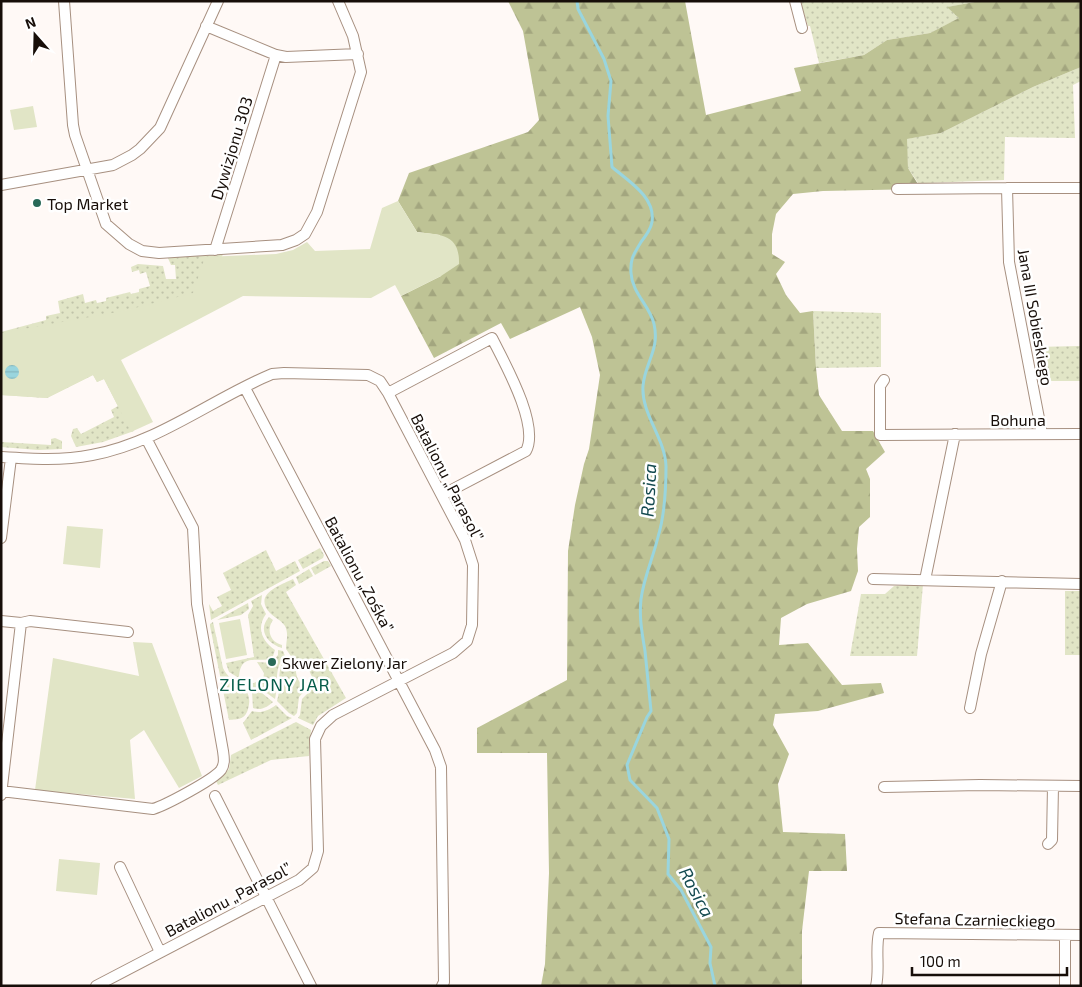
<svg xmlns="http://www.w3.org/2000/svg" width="1082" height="987" font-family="'Exo 2',sans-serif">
  <defs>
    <pattern id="grass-dots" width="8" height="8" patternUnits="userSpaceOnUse" patternTransform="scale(1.25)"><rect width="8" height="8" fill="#e1e5c6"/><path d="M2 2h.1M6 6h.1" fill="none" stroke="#c0c3a9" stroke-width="1.8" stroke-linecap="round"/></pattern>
    <pattern id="forest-firs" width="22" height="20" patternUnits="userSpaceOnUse" patternTransform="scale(1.25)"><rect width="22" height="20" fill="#bec395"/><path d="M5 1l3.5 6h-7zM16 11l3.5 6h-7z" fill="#a3a67f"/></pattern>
    <pattern id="water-rules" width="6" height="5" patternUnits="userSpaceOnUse" patternTransform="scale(1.25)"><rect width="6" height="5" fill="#99d5de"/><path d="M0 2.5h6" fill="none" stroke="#83b6bd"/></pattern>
  </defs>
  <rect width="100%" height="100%" fill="#fff9f6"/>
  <path fill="url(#grass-dots)" d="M800,1H980L948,7L960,18L930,33L887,40L864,55L819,63L810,26H808Z
    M1081,67V81L1073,85L1075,138L1005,137L1004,180L927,183L926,195L908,168L906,139L941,133L1033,87Z
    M224,253L198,294L1,340V332L46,320V316L60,313L58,301L83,294L85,303L96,300L97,303L106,301V298L130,292L131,294L139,292V289L150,286L146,272L140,274L139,270L132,272L131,267L138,264L163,266L166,279H176L175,265H171L167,256Z
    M813,311L881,313V367L816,368Z
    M1081,346V381H1040L1034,347Z
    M100,362L134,431L103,442L76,447L71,436L73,429L77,428L81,434L114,417L111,410L118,406L104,379L97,382L93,375L47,398L1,395Z
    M55,438L62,441V449L38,450L1,447V442L51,445V439Z
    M320,548L324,555L323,558L303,569L298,560Z
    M266,550L276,571L295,561L300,571L211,620L209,604L213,611L222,606L217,597L231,590L223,573Z
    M324,561H328L331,566L315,575L311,568Z
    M309,569L313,576L299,584L296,577Z
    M293,579L296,585L286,592L346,698L318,716L313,725L298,718L300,715L302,699L310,691L313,679L307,666L293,659L286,649C286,641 289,634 285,626C281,620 275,618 270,613C253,594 279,586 293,579Z
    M923,584L917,656H850L861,594H885L894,586Z
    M1065,591H1081V655H1065Z
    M262,595L261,604L266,614C256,628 262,641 275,650L272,659C256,662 240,653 239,678L229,672L226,663L254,657L248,615L253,606L251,601Z
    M248,603L249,609L241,615L217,620Z
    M269,617L273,620C266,630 270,642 282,645V648C268,644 257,630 269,617Z
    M213,622L223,668C231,686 255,684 248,709C245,720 238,719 229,720L210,626V624Z
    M278,650L283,651L285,656C273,668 279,684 275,699C268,693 261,689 251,689L247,685L263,680L264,673L257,662C267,663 272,663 278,655Z
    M286,658L296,665C295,676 298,683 307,688L299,697L297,713L294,716L289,713L277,701C282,687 275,669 286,658Z
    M252,692L262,693L273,702C267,707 261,711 253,708Z
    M276,705L287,716L292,718L251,740L243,723L252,711C261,714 269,710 276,705Z
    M296,722L311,730L309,756L271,760L218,785L216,781L229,769L231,755Z"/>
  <path fill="url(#forest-firs)" d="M508,1H685L706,115L801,91L794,68L864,55L887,40L930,33L959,18L947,7L980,1H1081V67L1033,87L941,133L907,139L908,168L921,189L823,191L793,194L776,214L772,234V254L785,262L776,274L786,295L800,313L813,311L816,368L819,395L842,431H873L885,452L866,469L870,479V517L859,527L857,549L858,571L851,591L807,604L781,618L779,645L808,643L842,685L881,683L884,693L818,711L775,714L773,725L789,754L778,784L783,832L845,834L847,871H809L802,931V986H541L545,964L549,873L547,753H477V728L567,680L568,551L575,505L584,464L589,449L600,375L592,337L580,307L510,339L501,323L434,358L401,296L441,276L440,235L417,232L398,201L409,173L528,132L539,120L523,31Z"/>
  <path fill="#e1e5c6" d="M33,106L37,127L14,130L10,110Z
    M398,201L417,232C441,235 460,234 459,264L441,276L401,296L395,285L371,298L243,296L121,360L153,422L131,432L104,379L97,382L93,375L47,398L1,395V333L123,311L193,293L205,257L276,254L293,250L307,242L315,251L370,249L382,208Z
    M67,526L103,529L100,568L63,564Z
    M240,619L247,655L226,659L219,623Z
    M133,642L152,643L202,776L179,788L144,730L130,740L135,799L35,790L53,658L139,676Z
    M59,859L100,863L97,895L56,891Z"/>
  <path fill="url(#water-rules)" d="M5 372a7 7 0 1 1 14 0a7 7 0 1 1-14 0Z"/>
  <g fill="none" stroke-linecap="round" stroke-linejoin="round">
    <path stroke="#99d5de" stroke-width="3" d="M577,1L578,9L604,59L611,81L608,116L612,167C628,181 656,197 652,222C651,228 645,237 641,242C634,254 630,258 631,273C632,293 650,306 654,324C660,350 645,362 643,386C641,414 665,438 666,466C666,490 665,514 658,537C653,558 644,577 641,599C639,617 642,633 645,651C647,671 649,691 651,711L647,717L627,765L630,780L657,808L669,839L668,874L681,890L711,947L710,963L715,986"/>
    <g stroke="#a79080" stroke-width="12">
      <path id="street" d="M64,1L73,125L75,135L106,224L129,244L142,251L159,253L282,245L296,240L305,234L317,212L361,72L353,36L338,1
        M795,1L802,28
        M206,26L276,55L286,57L358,54
        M1,185L113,165L132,155L140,149L160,128L218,1
        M897,189L1007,188
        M215,250L276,55
        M884,380L880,386V435L1081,434
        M245,388L435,750L441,767L444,982L442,986
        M388,393L492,338C504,362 540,425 526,451L442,495
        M1042,434L1009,262L1007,188H1081
        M1,457C32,459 62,461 92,455C158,443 212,399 272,374L284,373L368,375L380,381L388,393L465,540L473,565L472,625L467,641L453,653L333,715L321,726L315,739L318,851L313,868L299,880L96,986
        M1,538L11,458
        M873,579L1081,584
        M925,580L955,434
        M1,621L21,623L30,621L128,632
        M970,708L981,654L1002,581
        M884,787L980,785L1081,786
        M1,791L153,809C166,805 213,780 221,770C225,764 224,758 223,751L197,604L193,528L146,438
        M1,795L21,623
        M215,796L311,986
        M1048,844L1052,840L1053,786
        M120,867L160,952
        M876,986C880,969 875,950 879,933L1081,935
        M1065,986V935"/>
    </g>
    <use href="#street" stroke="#fff" stroke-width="10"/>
  </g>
  <g fill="#286958" stroke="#fff" stroke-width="2">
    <circle cx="37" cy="203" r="5"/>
    <circle cx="272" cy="662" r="5"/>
  </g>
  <g text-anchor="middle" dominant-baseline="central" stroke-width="5" stroke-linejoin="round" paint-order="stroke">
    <g font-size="16" fill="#170e09" stroke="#fff">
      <text transform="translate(231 148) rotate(-73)">Dywizjonu 303</text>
      <text transform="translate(1036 317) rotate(80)">Jana III Sobieskiego</text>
      <text x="1018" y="419">Bohuna</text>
      <text transform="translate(448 477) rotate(63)">Batalionu „Parasol”</text>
      <text transform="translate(360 574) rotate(62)">Batalionu „Zośka”</text>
      <text transform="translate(228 899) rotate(-28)">Batalionu „Parasol”</text>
      <text transform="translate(975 919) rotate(1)">Stefana Czarnieckiego</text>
    </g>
    <g font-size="16" fill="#170e09" stroke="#fff" text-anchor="start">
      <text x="47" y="203">Top Market</text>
      <text x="282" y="662">Skwer Zielony Jar</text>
    </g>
    <g font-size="18" font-style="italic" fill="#144a50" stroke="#fff">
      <text transform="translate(648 490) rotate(-87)">Rosica</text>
      <text transform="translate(697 892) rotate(62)">Rosica</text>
    </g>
    <g font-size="18" letter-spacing="1" fill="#065c4a" stroke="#fff">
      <text x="275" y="684">ZIELONY JAR</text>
    </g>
  </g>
  <rect width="1082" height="987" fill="none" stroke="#170e09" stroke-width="5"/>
  <g transform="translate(35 35) rotate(340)" stroke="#ffffff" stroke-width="4" paint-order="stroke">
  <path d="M0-4L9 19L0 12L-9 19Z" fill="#170e09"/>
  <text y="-8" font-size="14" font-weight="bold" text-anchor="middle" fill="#170e09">N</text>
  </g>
  <path d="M912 967v8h155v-8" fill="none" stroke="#170e09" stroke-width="2.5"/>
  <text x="920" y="967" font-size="15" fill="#170e09" stroke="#ffffff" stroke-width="4" paint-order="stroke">100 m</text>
</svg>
